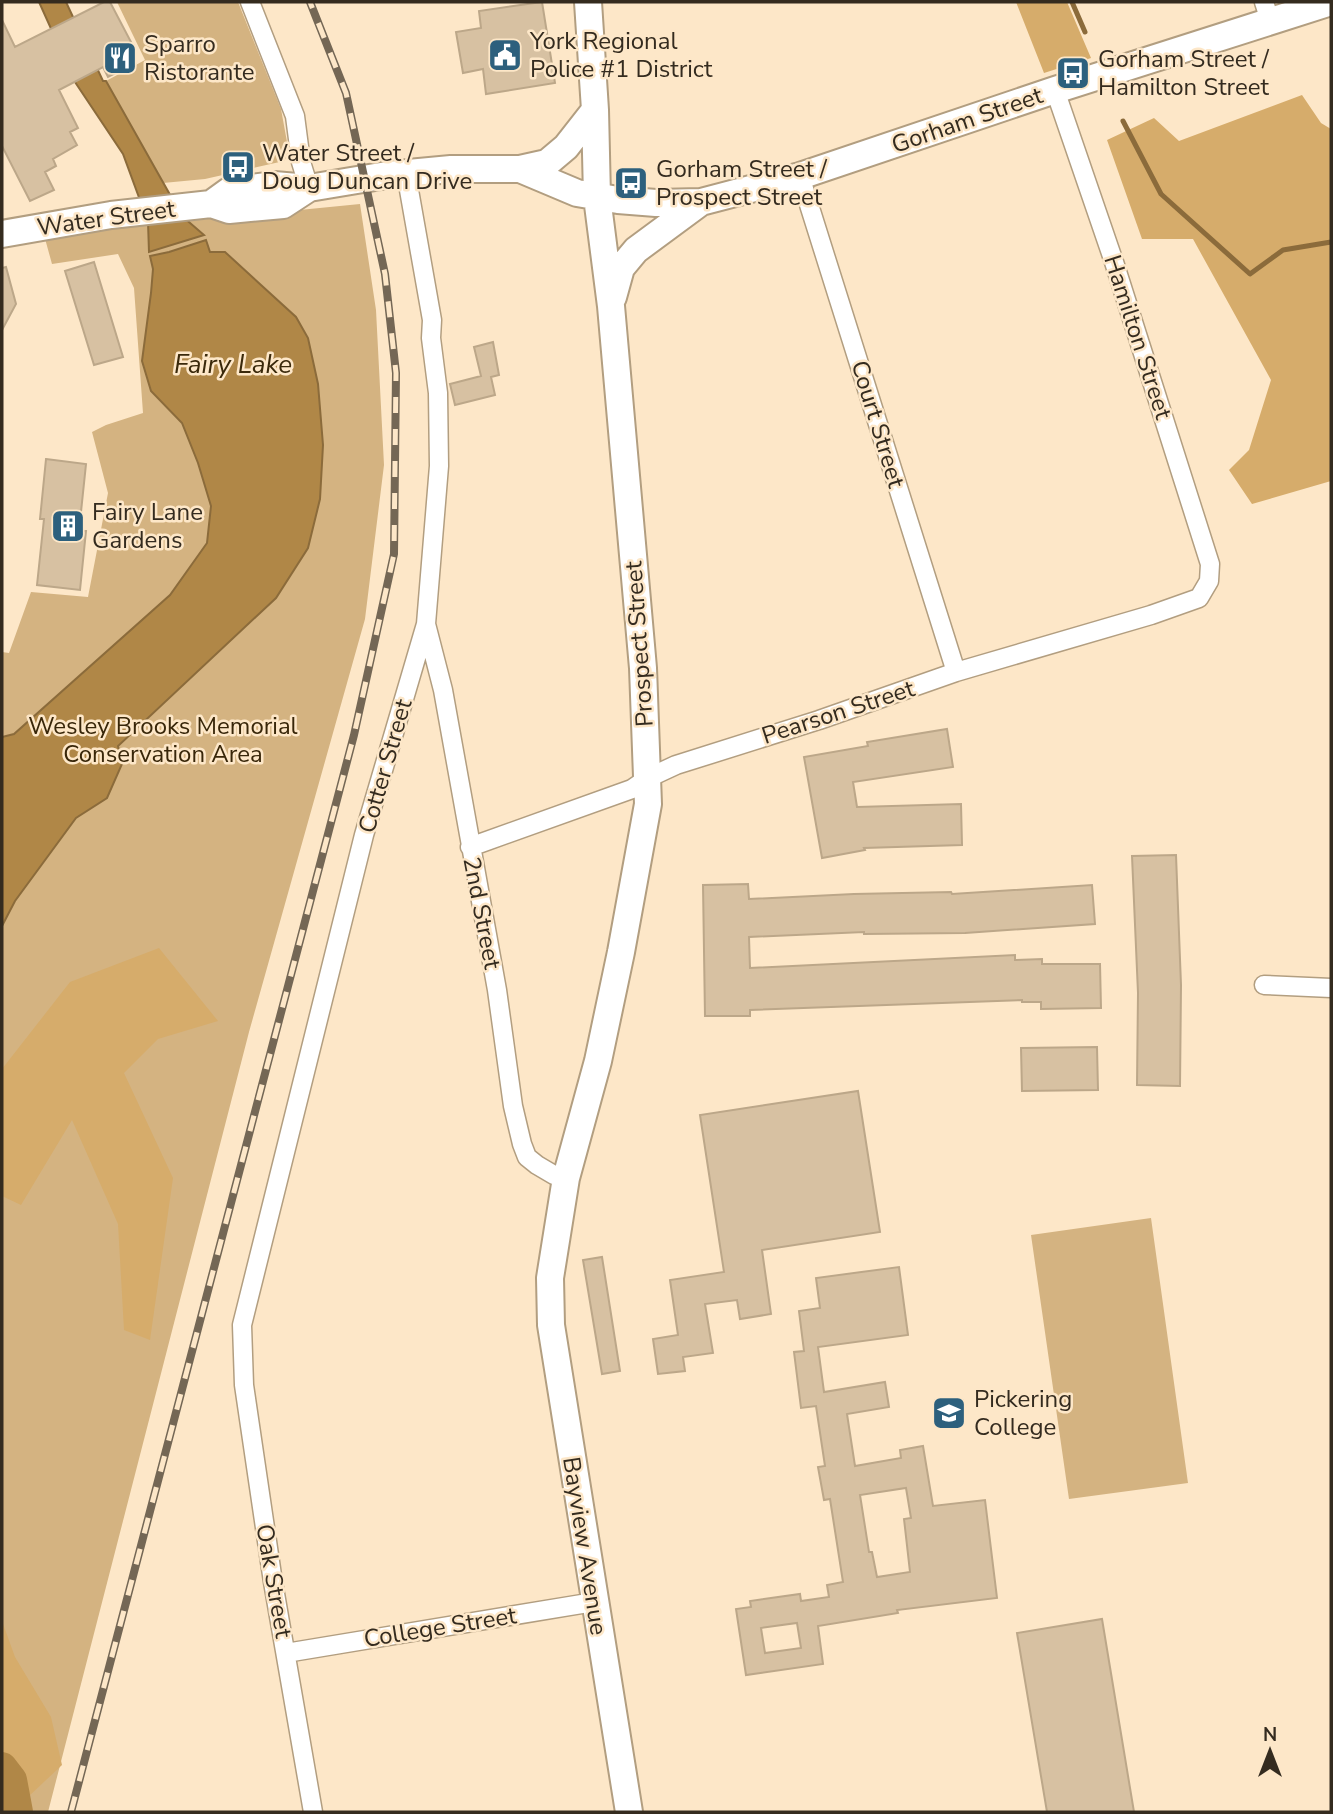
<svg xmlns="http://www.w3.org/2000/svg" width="1333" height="1814" font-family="'Nunito Sans',sans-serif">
  <rect width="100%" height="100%" fill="#fde7c8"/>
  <path fill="#d4b381" d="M117,2H238L281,109L289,153L284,161L205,179L163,183L106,81L145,60Z
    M360,204L376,310L384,465L365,619L249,1032L48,1812H2V652L9,653L31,592L88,597L108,493L92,432L106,425L143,413L134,288L118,254L52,264L44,235Z
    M1151,1218L1188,1483L1069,1499L1031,1235Z"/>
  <path fill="#d6ac6b" d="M1016,2H1067L1091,58L1044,73Z
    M1302,95L1321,123L1331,129V481L1252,504L1229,470L1249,450L1271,380L1193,239H1142L1107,140L1154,118L1179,141Z
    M159,948L218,1021L158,1039L124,1073L173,1178L150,1340L124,1330L118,1224L72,1120L21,1205L2,1196V1069L70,982Z
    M2,1621L15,1657L51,1717L62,1765L28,1797L2,1798Z"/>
  <path fill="#b08747" stroke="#8b6b3b" stroke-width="2" d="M39,2H66L103,81H106L182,216L204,235L149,252L148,222L123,154L75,82Z
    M206,240L210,252H225L296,317L308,338L318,384L323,445L320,499L308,548L276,598L118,746L122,764L107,798L76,818L15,901L2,926V737L14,734L170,595L207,543L211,506L198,463L182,423L151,391L142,361L151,293L153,269L150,256L169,252Z"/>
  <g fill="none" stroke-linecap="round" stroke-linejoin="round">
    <path stroke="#8b6b3b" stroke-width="5" d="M1072,2L1085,32
      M1123,121L1161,194L1250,274L1283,250L1331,242"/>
    <path stroke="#b08747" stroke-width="30" d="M2,1767L12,1780L18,1812"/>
  </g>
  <path fill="#d7c1a2" stroke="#bca789" stroke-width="2" fill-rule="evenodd" d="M104,2H110L131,42L125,45L135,63L108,77L103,67L59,90L78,128L70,132L77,145L53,159L56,166L45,172L54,190L30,201L2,146V20L15,47Z
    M542,2L555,83L486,94L483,69L463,73L456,32L481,28L479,11Z
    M94,262L123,357L94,365L65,271Z
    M6,267L16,304L2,330V268Z
    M493,342L499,375L491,377L495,395L455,405L450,384L481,376L474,347Z
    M46,459L86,464L79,531H86L80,590L37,585L44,519H40Z
    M947,729L953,767L853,782L857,807L961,804L962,845L864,848L865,850L822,858L804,757L868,746L867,742Z
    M1176,855L1181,985L1180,1086L1137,1085L1138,993L1132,856Z
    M748,884L749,899L854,894L951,892L952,894L1092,885L1095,924L965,933L864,934V932L749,937L750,968L1015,955V960L1042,959V964H1100L1101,1008L1041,1009V1002H1022V1000L750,1010V1016H705L703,885Z
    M1097,1047L1098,1090L1022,1091L1021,1048Z
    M858,1091L880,1232L762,1250L771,1314L740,1319L737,1300L705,1304L713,1353L683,1357L685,1371L658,1374L653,1339L678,1335L670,1280L724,1272L700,1115Z
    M602,1257L620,1371L602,1374L583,1260Z
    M899,1267L908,1335L818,1347L824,1392L885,1382L889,1407L847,1414L855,1466L901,1458L900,1450L923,1446L933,1506L985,1500L997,1598L897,1610L898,1613L818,1626L823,1664L746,1675L736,1609L751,1607L750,1601L800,1594L801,1601L829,1597L827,1585L843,1582L830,1499L824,1500L818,1467L825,1466L816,1406L801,1408L794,1352L804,1351L799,1311L820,1308L816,1278ZM906,1488L911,1518L904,1519L910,1572L877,1577L872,1552H869L860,1495ZM797,1623L801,1648L765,1653L761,1628Z
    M1102,1619L1134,1812H1047L1017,1633Z"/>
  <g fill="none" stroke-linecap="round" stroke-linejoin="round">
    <g stroke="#b29e80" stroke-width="21">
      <path id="minor" d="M250,2L295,116L301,162L309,188
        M1264,2L1270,21
        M800,176L956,672
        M426,624L443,690L497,990L513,1106L522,1144L527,1157L537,1165L554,1175L566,1178
        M470,847L632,789L648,778L676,765L819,720L956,672L1151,615L1199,598L1209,581L1210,564L1114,262L1055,90
        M1264,985L1331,988
        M286,1653L594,1602
        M313,1812L273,1582L244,1385L242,1325L364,835L426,624L439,466L438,393L431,338L432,320L406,173"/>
    </g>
    <g stroke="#b29e80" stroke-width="30">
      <path id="secondary" d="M588,2L595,110L597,197L611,306L643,668L648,804L621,952L598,1061L566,1178L550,1278L551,1325L629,1812
        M520,169L547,163L566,147L595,110
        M211,204L229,191L274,185L309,188L387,175L451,169H520L577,193L618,200L656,203L701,202L800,176L1055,90L1331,2
        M2,234L111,215L211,204L229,210L283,205L309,188
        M613,297L621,268L636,250L701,202"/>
    </g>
    <use href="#minor" stroke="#fff" stroke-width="18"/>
    <use href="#secondary" stroke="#fff" stroke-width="26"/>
    <g stroke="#746755" stroke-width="8">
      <path id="rail" d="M71,1812L354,735L394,554L396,373L385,274L346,93L310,2"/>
    </g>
    <use href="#rail" stroke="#fde7c8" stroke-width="5" stroke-dasharray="16" stroke-linecap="butt"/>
  </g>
  <defs>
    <g id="civic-square" transform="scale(1.75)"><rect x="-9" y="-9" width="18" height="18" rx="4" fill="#2d607d" stroke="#fde7c8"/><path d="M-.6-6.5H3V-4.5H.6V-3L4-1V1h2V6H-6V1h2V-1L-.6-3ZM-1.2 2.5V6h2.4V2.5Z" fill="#fff"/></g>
    <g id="restaurant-square" transform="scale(1.75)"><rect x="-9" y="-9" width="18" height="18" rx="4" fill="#2d607d" stroke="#fde7c8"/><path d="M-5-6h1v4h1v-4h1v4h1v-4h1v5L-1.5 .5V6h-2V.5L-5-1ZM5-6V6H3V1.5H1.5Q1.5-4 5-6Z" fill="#fff"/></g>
    <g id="bus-square" transform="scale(1.75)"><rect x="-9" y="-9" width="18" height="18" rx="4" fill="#2d607d" stroke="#fde7c8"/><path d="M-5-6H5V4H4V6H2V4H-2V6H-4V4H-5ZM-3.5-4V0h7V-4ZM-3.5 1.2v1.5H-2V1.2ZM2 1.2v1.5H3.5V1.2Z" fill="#fff"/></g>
    <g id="building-square" transform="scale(1.75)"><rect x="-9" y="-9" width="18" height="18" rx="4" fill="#2d607d" stroke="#fde7c8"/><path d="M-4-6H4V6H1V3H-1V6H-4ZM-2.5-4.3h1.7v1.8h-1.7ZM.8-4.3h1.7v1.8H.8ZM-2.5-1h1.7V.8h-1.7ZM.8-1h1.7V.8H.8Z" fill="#fff"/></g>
    <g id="school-square" transform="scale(1.75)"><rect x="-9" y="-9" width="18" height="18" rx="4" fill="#2d607d" stroke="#fde7c8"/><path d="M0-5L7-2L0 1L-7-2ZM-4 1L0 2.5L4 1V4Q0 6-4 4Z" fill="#fff"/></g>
  </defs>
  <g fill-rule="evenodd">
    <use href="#civic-square" x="505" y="55"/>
    <use href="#restaurant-square" x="120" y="58"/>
    <use href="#bus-square" x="1073" y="73"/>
    <use href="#bus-square" x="238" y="167"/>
    <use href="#bus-square" x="631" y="183"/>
    <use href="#building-square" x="68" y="526"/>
    <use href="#school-square" x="949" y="1413"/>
  </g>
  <g text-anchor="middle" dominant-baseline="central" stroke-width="5" stroke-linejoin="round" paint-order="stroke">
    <g font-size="24" fill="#342b1f" stroke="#fde7c8" text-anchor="start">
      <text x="530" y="41">York Regional<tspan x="530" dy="28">Police #1 District</tspan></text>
      <text x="144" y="44">Sparro<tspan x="144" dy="28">Ristorante</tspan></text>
      <text x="1098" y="59">Gorham Street /<tspan x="1098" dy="28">Hamilton Street</tspan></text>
      <text x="262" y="153">Water Street /<tspan x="262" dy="28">Doug Duncan Drive</tspan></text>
      <text x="656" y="169">Gorham Street /<tspan x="656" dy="28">Prospect Street</tspan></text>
      <text x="92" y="512">Fairy Lane<tspan x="92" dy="28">Gardens</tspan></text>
      <text x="974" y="1399">Pickering<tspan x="974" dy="28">College</tspan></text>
    </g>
    <g font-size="24" fill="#342b1f" stroke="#fde7c8">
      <text transform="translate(967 120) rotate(-19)">Gorham Street</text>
      <text transform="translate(106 218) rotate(-8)">Water Street</text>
      <text transform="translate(1138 337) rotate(72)">Hamilton Street</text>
      <text transform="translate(878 424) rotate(73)">Court Street</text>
      <text transform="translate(639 644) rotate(-94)">Prospect Street</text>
      <text transform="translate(838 712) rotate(-18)">Pearson Street</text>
      <text transform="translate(385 766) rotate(-74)">Cotter Street</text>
      <text transform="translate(482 913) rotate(79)">2nd Street</text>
      <text transform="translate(585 1546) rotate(81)">Bayview Avenue</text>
      <text transform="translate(274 1581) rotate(80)">Oak Street</text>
      <text transform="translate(440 1627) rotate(-9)">College Street</text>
    </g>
    <g font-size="24" fill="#382609" stroke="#fde7c8">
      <text x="163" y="726">Wesley Brooks Memorial<tspan x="163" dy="28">Conservation Area</tspan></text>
    </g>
    <g font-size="26" font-style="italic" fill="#3a290b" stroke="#fde7c8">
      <text x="233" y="364">Fairy Lake</text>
    </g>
  </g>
  <rect width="1333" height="1814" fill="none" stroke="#342b1f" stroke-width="7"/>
  <g transform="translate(1270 1751)" stroke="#fde7c8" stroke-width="5" paint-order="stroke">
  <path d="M0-5L12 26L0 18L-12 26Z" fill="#342b1f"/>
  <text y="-10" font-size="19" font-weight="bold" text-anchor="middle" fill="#342b1f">N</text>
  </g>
</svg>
